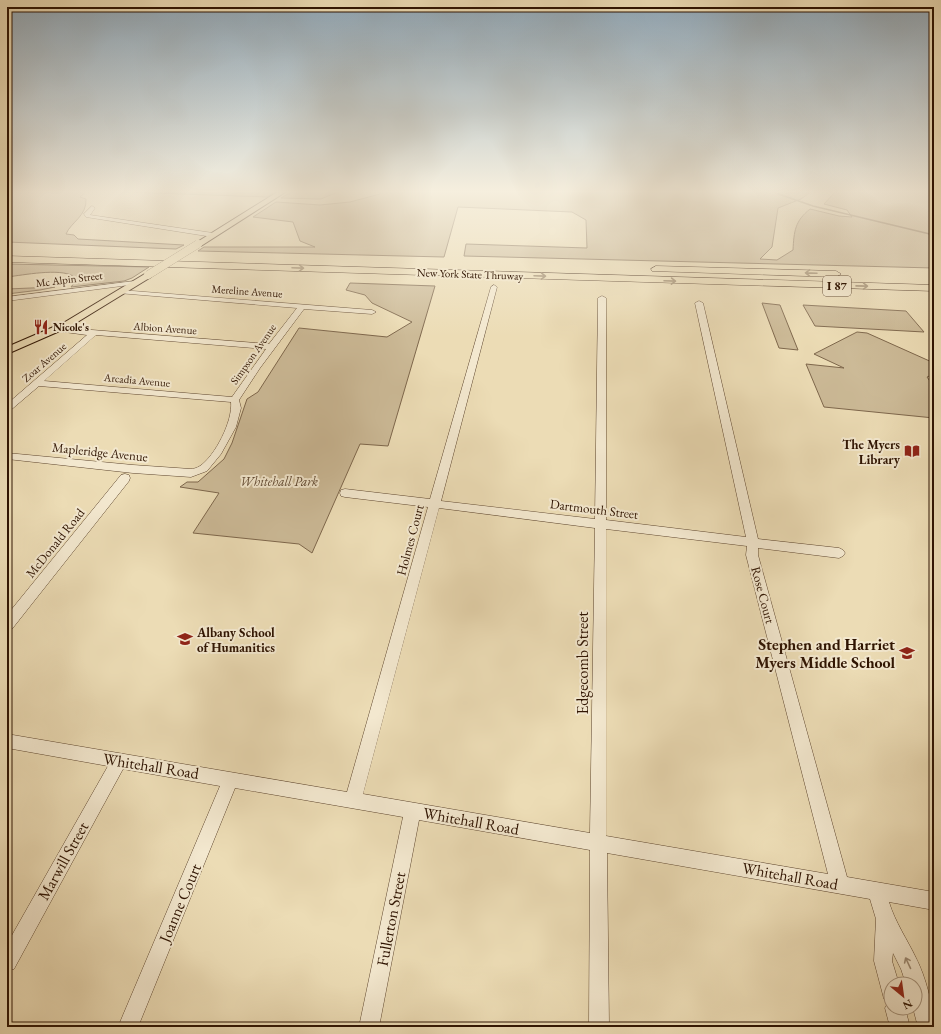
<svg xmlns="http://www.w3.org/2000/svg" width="941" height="1034" font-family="'EB Garamond',serif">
  <rect width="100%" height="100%" fill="#ecdcb5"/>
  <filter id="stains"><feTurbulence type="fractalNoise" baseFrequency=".005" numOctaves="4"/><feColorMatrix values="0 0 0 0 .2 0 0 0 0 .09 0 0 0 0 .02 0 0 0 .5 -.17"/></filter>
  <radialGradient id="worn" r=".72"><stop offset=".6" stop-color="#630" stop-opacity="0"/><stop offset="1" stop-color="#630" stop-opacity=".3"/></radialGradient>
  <path fill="#ccba97" stroke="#7e674c" d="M7,191H87L80,197L86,199C87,216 71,222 66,234L74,235L78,239L184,245L176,249L7,242Z
    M98,191H276L267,197Z
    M293,191H340L321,199L281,198Z
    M380,191H812L801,199L778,208L772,247L760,259L777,260L793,250C794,231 795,221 810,209L839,216L852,217L847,210L824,204L836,191H934V268L464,256L466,244L587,248L586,220L572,212L458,207L444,257L198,251L204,247H315L300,241L293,222L253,217L276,202L320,205L350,202L380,194Z
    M7,264L149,267L132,278L124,281L71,287L75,282L69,281L73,276C59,268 24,275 7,277Z
    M350,283L435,286L388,446L360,444L312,553L299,544L193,533L219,493L180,487L187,482H198L224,459L232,443L247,399L258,392L299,328L387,337L412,322L372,303L365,295L346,290Z
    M55,287L40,290L7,294V289Z
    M762,303L780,305L798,350L779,348Z
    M803,305L906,311L924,332L815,326Z
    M857,332L867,333L934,363V374L927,377L934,387V418L824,407L806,364L844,368L814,354Z"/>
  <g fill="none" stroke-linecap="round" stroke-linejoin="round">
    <path stroke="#7a6349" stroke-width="1.5" d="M770,191L813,206L934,235"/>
    <g stroke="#5e462f" stroke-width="1">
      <path id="minor" d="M92,206L95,208L90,215L213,233L216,235L213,237L86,217L84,214Z
        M135,281L137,282V284L7,301V297Z
        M494,285L497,287L441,501L595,519L598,298L602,296L606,298V520L746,537L695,303L699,301L703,303L758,539L839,548L843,550L845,553L843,556L839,558L758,548V555L847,877L934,892V910L889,902C895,922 907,939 916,958C925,975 934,1008 934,1027H918L913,1008H915V984H906L901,969L893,953L892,961L899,984H891V1008H905L910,1027H890L885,1008L889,1001L884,999L874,961L876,919L870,899L607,853L609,1027H589L590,850L419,820L379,1027H359L403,817L235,788L138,1027H118L220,786L123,769L14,969L7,971V944L108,766L7,748V734L347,792L428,507L345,497L341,496L340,493L341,490L345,489L430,499L491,287ZM439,508L595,528L590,833L363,794ZM606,529L747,546L746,555L828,874L606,836Z
        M120,290L372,310L376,312L372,314L304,309L260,368L239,400L241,408L236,427L221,454L207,471L191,477L133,473L7,459V453L133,465L191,469C193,469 197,468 200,466C215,456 233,421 231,402L39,386L12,409H7V404L87,335L57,331H54V327L269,344L297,308L118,293L116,292ZM96,335L266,349L232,397L44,381Z
        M125,474L129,475L130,478L129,481L12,629L7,631V615L121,475Z"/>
    </g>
    <g stroke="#2f1402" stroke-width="2">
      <path id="major" d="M279,191H287L201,246H195L194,244Z
        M148,272L152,275L151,277L71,326L7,354V347L65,322Z"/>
    </g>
    <g stroke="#2f1402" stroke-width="1">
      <path id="highway" d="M7,256L934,285V291L7,262Z
        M656,266L836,271L841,274L836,277L652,271L651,269Z"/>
    </g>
    <use href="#minor" fill="#f3e8cf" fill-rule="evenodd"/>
    <use href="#major" fill="#ecdcb5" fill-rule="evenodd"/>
    <use href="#highway" fill="#ecdcb5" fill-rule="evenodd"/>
    <g stroke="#2f1402" stroke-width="8" stroke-linecap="butt">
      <path id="major-bridge" d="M148,275L198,244"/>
    </g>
    <use href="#major-bridge" stroke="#ecdcb5" stroke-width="8"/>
  </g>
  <defs><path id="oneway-shaft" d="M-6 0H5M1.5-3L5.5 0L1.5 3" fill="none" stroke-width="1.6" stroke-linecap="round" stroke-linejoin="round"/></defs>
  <g stroke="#978264">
    <use href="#oneway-shaft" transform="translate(298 268) rotate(2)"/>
    <use href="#oneway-shaft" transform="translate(811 273) rotate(-178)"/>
    <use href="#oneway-shaft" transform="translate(540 276) rotate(2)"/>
    <use href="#oneway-shaft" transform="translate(670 281) rotate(2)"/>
    <use href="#oneway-shaft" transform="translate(862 286) rotate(1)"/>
  </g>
  <use stroke="#9b8973" href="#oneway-shaft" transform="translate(908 963) rotate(-115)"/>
  <linearGradient id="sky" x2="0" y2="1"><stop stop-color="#90a9bb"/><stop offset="0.57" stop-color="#f6efde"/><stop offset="1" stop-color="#f6efde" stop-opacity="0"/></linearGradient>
  <rect width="941" height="336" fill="url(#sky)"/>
  <defs>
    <g id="restaurant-bare" transform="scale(1.2)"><path d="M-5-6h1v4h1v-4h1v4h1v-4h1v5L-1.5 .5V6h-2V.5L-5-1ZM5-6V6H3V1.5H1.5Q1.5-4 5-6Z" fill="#8f2418" stroke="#f3e8cf" stroke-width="2.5" paint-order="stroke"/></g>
    <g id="library-bare" transform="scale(1.2)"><path d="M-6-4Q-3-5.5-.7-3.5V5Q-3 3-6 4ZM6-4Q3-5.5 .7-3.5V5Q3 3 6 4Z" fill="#8f2418" stroke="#f3e8cf" stroke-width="2.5" paint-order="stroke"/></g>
    <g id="school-bare" transform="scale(1.2)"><path d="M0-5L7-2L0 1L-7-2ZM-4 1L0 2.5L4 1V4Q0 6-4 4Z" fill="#8f2418" stroke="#f3e8cf" stroke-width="2.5" paint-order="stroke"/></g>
  </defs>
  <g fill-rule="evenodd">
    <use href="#restaurant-bare" x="41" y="327"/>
    <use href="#library-bare" x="912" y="451"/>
    <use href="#school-bare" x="185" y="639"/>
    <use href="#school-bare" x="907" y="653"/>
  </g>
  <g text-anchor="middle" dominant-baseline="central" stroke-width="4" stroke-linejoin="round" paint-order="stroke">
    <g font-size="11" fill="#2f1402" stroke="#f3e8cf">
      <text transform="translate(470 274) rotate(2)">New York State Thruway</text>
      <text transform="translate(69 279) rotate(-7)">Mc Alpin Street</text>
      <text transform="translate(247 291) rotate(4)">Mereline Avenue</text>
      <text transform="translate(165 328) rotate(4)">Albion Avenue</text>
      <text transform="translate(253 354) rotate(-55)">Simpson Avenue</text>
      <text transform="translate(44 362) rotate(-41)">Zoar Avenue</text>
      <text transform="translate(137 380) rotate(5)">Arcadia Avenue</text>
    </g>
    <g font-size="11" font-weight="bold" fill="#2f1402" stroke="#f3e8cf" text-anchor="start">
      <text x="53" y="327">Nicole's</text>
    </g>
    <rect fill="#f3e8cf" stroke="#6a5440" stroke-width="1" x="823" y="276" width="28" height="20" rx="3"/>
    <g font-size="12" font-weight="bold" fill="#2f1402">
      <text x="837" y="286">I 87</text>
    </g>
    <g font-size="13" font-weight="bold" fill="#2f1402" stroke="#f3e8cf" text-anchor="end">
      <text x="900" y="444">The Myers<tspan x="900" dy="15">Library</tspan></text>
      <text x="197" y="632" text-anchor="start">Albany School<tspan x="197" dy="15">of Humanities</tspan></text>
    </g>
    <g font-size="13" fill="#2f1402" stroke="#f3e8cf">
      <text transform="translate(100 452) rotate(6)">Mapleridge Avenue</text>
      <text transform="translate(594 509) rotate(7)">Dartmouth Street</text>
      <text transform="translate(410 540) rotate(-75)">Holmes Court</text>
      <text transform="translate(55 543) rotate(-51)">McDonald Road</text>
      <text transform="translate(763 595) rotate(75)">Rose Court</text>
    </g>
    <g font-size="13" font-style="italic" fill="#5e462f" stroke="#f3e8cf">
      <text x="279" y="481">Whitehall Park</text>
    </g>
    <g font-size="16" font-weight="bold" fill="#2f1402" stroke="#f3e8cf" text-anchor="end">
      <text x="895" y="644">Stephen and Harriet<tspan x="895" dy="18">Myers Middle School</tspan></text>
    </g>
    <g font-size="16" fill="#2f1402" stroke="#f3e8cf">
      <text transform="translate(582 663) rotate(-90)">Edgecomb Street</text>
      <text transform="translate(151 766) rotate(9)">Whitehall Road</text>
      <text transform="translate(471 821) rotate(10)">Whitehall Road</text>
      <text transform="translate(63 861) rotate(-61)">Marwill Street</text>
      <text transform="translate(790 876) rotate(10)">Whitehall Road</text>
      <text transform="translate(180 903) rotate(-67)">Joanne Court</text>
      <text transform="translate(391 919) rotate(-79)">Fullerton Street</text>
    </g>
  </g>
  <rect width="941" height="1034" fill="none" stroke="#ecdcb5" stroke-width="24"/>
  <rect x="8" y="8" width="925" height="1018" fill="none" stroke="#2f1402" stroke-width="2"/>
  <rect x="12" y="12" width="917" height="1010" fill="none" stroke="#2f1402"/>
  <g transform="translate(903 996) rotate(151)"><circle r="19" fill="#f3e8cf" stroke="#a5937d"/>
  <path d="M0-3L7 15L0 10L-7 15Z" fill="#8f2418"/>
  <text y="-6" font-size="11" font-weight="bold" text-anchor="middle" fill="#2f1402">N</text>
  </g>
  <rect width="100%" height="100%" filter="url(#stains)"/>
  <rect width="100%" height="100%" fill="url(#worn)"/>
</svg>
